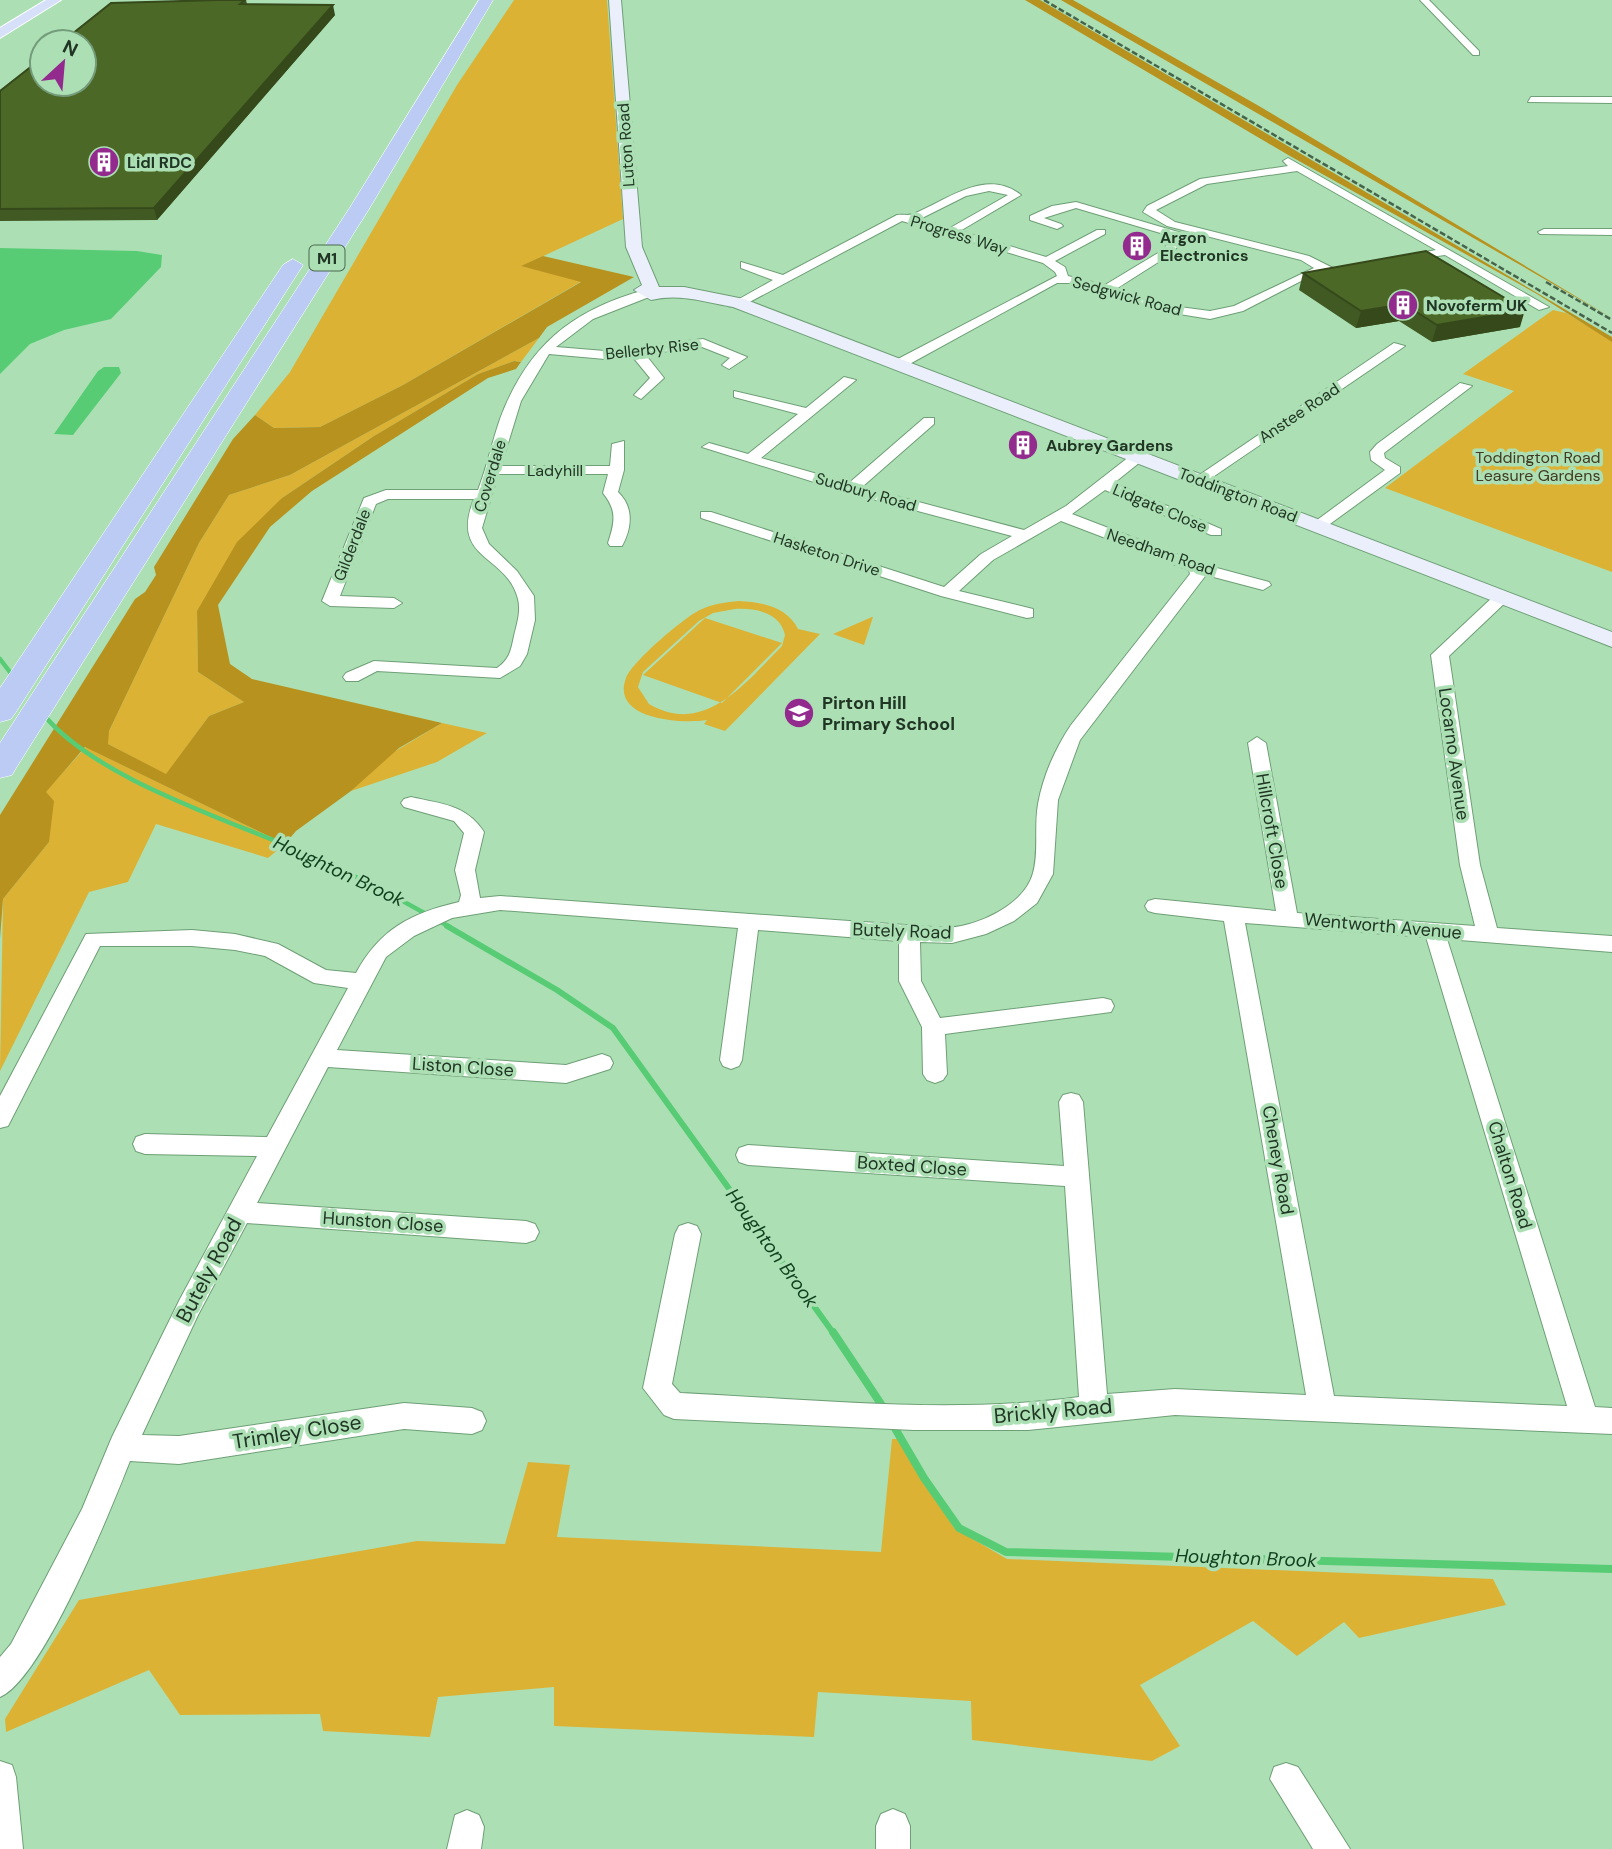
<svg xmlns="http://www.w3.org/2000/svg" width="1612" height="1849" font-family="'DM Sans',sans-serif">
  <rect width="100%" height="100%" fill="#ace0b4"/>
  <path fill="#dcb235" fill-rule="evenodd" d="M514,0H607L623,219L522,266L582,281L403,385L320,427L274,428L255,415L290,372L457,85Z
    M1553,310L1566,313L1612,341V572L1385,488L1514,391L1463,374Z
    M539,338L521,362L514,361L478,374L374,436L282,498L197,611L198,672L244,702L209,716L166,775L108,744L96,752L285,844L268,858L156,824L128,882L89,892L0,1071L3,899L49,842L45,792L86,747L109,731L199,543L229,495L290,475Z
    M739,601C762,602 787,607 798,629L820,634L725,731L704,724L707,720C683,724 610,720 626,678C632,662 685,616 702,609C713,604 726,602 739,601ZM735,609C755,608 780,612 785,635L782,646C746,682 705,737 649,704L638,687L643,672L699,621L713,613Z
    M873,617L864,645L833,634L872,617Z
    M705,618L782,643L722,703L643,675Z
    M442,723L487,733L437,762L351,791L387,756Z
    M892,1439H898L954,1528L1007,1559L1493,1579L1506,1605L1359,1638L1344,1622L1297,1656L1253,1621L1140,1685L1180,1746L1152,1761L972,1740L971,1701L818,1692L814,1737L554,1726V1687L438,1697L430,1737L323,1731L320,1714L180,1715L149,1670L6,1732L5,1719L79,1600L417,1541L505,1544L528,1462L570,1465L557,1537L881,1552Z"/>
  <path fill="#b7921f" d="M1025,0H1040L1612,337V342L1537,294L1290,156Z
    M1061,0H1073L1259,106L1612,318Z
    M543,256L634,277L547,327L539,338L290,475L229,495L199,543L109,731L108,744L166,774L209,716L244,702L198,672L197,611L237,542L282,498L374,436L478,374L514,361L521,362L516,369L488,378L312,491L270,527L218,605L230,664L252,679L442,723L399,748L351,791L296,831L285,844L85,747L46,792L54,801L49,842L3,899L0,939V815L135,599L145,592L156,575L154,567L233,439L255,415L274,428L320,427L403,385L581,282L521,266Z"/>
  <path fill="#58cc75" d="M0,248L137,251L162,255L161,267L111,319L64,330L30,344L0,374Z
    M104,367H119L121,373L73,435L54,434L98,371Z"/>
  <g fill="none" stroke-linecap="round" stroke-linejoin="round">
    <path stroke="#58cc75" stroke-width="4.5" d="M0,659L13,676
      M43,714C97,780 230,820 309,855C350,873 389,893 428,915
      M437,920L450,927"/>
    <path stroke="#58cc75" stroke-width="6" d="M447,926L557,990L613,1028L834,1334"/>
    <path stroke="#58cc75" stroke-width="8" d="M833,1332L885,1410
      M893,1425L924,1478L959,1528L1006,1552L1612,1569"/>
    <g stroke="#6e9f76" stroke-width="2">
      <path id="street" d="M1420,0H1429L1479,51V55H1473Z
        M1531,97H1612V103L1528,102Z
        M1288,158L1549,307L1539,310L1445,255L1399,261V257L1436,250L1297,171L1207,184L1156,210L1175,222L1309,256L1335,269L1305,279L1243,311L1210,319L1167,312L1071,283H1057L904,367H894V361L1057,276L1055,272L1043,263L902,221L742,306L732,303L773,280L741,268V262L783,275L897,215C903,214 908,216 913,214C946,201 986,167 1021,195L960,231L1046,257L1097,230H1105V234L1055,261L1065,267L1068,276L1105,285L1163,250L1174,237L1076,208L1044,218L1061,224L1063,226L1057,229L1030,220V216L1052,206L1076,202L1185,234L1187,236L1171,254L1116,289L1172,306L1210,311L1234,306L1314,268L1301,260L1167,226L1143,212L1147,206L1200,179L1288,166L1283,161ZM989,191L1008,195L950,228L920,219L966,196Z
        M1544,229H1612V235L1540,234L1538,232Z
        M645,290L651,294L649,297L593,319L556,347L605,351L703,339L747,357L729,369L722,365L730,358L702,347L645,354L664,378L641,399L634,395L650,378L632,356L605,359L549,354L521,401L501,466H610L612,444L624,441V470L618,492C634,507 632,528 622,546H610L608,543C615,522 617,510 603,493L608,474H498L482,528L489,544L517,571L534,596L535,620L527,654L520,666L500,678L377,671L358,681H346L343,677L346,673L374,661L497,668C510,659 511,650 514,636C517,623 521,612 518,599C507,554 449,560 474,499H388L376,504L340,596L394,598L402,603L394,608L330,606L322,601L364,498L386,490H478C487,467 492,442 500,419C527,347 571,310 645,290Z
        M1394,343L1405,346L1204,483H1194L1192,480Z
        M844,377L856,380L761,458L849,483L924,418H934V424L862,487L1024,530L1066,506L1134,453H1144V459L1114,483L1221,529V535H1211L1105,490L1072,514L1202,564L1269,582L1271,585L1263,590L1206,575L1080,740L1058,800L1053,874L1037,903L1014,921L986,934L952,943L920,942L921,981L940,1018L1103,998L1111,1000L1114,1006L1111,1012L945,1034L947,1074L943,1080L935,1083L927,1080L923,1074L922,1027L899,981V941L758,930L742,1060L739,1066L731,1069L723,1066L720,1060L738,928L500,910L452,918L414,936L386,957L337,1050L566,1065L602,1054L610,1057L613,1063L610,1069L566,1083L328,1067L257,1203L526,1221L535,1224L539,1232L535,1240L526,1243L247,1223L198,1315L142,1435L179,1436L404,1403L472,1408L482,1412L486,1421L482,1430L472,1434L404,1429L179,1464L130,1461C111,1509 43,1679 0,1697V1657L11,1644L82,1509L112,1437L180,1299L257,1156L145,1154L136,1151L133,1144L136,1137L145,1134L267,1137L348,988L314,983L265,956L235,950L192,946H100L8,1126L0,1128V1096L86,934L192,930L235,934L278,944L326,970L356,973C380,929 411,913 459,902L461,895L455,870L464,833L454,821L404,807L401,803L404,799L411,797C441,804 466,804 484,832L475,870L480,898L500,896L947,928C977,926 1024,906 1033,873C1039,852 1034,826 1038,804C1043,776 1055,749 1071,725L1190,574L1189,570L1061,521L993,560L959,591L1033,609V617L1027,618L941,596L701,518V512H711L944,587L981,554L1012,536L846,492L702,447L709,443L748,454L798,414L734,397V391L806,408Z
        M1460,383L1472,386L1384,453L1385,458L1400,467V473L1323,529H1313V523L1385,470L1371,460L1370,452L1377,444Z
        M1501,593L1509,598L1507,601L1449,656L1480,865L1497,928L1612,936V952L1447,939L1595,1407L1612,1408V1434L1175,1415L1028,1430H914L674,1419L664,1415L643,1388L675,1234L679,1226L688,1223L697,1226L701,1234L672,1384L680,1393C812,1399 948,1415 1079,1397L1065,1186L748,1165L739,1162L736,1155L739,1148L748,1145L1064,1166L1059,1102L1063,1095L1071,1093L1079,1095L1083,1102L1107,1394L1175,1389L1306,1395L1224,921L1155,913L1148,911L1145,906L1148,901L1155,899L1276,911L1248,743L1257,737L1266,743L1297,913L1475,926L1460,865L1431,655L1495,595ZM1245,923L1426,937L1567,1406L1334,1396Z
        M0,1761L12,1765L16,1777L23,1849H0Z
        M1286,1763L1298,1767L1350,1849H1313L1270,1779L1274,1767Z
        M893,1809L905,1814L910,1826V1849H876V1826L881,1814Z
        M467,1810L479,1815L484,1827L481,1849H447L455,1815Z"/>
    </g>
    <g stroke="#6e9f76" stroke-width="2">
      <path id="secondary" d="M609,0H621L642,247L659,287H684L744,299L1612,632V647L733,307C705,302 679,293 651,300L634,290L642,285L626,247Z"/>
    </g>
    <g stroke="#fff" stroke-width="2">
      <path id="primary" d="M46,0H61L0,38V28Z"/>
    </g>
    <g stroke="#fff" stroke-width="1">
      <path id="highway" d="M479,0H493L369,209L16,768L12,775L0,778V743L349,209Z
        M293,259L303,265L16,712L11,719L0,722V688L283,265Z"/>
    </g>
    <use href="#street" fill="#fff" fill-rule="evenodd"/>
    <use href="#secondary" fill="#ebeffc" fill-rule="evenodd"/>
    <use href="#primary" fill="#d6e0f8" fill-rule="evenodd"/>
    <use href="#highway" fill="#bbcbf4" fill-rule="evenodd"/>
    <path stroke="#46634b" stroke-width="2.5" stroke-dasharray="6 2.5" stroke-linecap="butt" d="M1044,0L1612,333
      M1546,282L1612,320"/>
  </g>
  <path fill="#415922" d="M218,0H246L247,4L335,15L157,220L0,221V91Z
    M1303,273L1520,327L1432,342L1399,321L1356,328L1299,290Z"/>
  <path fill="#35491b" d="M333,5L335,15L157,220L154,208Z
    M1404,304L1399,321L1356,328L1361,311Z
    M1525,310L1520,327L1432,342L1437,325Z"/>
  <path fill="#4c6827" stroke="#35491b" stroke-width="2" d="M218,0H245L240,4L333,5L154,208L0,209V91L42,58V84H84V42H62L111,3Z
    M1426,251L1525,310L1437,325L1404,304L1361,311L1303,273Z"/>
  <defs>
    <g id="building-disc" transform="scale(1.575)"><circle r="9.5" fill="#932b8f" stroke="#ace0b4"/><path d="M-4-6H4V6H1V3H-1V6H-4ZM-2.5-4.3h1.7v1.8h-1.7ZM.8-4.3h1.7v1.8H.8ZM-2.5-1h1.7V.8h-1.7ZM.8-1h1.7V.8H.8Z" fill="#fff"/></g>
    <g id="school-disc" transform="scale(1.575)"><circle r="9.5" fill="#932b8f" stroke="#ace0b4"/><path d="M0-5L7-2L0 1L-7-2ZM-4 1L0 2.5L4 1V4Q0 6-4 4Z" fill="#fff"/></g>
  </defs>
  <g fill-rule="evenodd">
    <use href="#building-disc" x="104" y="162"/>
    <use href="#building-disc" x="1137" y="246"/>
    <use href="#building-disc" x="1403" y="305"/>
    <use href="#building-disc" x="1023" y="445"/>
    <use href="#school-disc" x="799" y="713"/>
  </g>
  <g text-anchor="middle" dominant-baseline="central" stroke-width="7" stroke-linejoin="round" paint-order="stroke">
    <g font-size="16" fill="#203524" stroke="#ace0b4">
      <text transform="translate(626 145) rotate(-94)">Luton Road</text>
      <text transform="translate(959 235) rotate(17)">Progress Way</text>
      <text transform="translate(1127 296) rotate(15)">Sedgwick Road</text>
      <text transform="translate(652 349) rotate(-6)">Bellerby Rise</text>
      <text transform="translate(1299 413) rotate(-34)">Anstee Road</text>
      <text x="555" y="470">Ladyhill</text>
      <text transform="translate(490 476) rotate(-73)">Coverdale</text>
      <text transform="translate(866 492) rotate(16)">Sudbury Road</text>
      <text transform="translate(1238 495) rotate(21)">Toddington Road</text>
      <text transform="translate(1160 508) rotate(23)">Lidgate Close</text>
      <text transform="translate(352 545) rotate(-69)">Gilderdale</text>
      <text transform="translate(1161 552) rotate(19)">Needham Road</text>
      <text transform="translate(827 554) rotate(18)">Hasketon Drive</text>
    </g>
    <g font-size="16" font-weight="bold" fill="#203524" stroke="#ace0b4" text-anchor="start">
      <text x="127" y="162">Lidl RDC</text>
      <text x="1160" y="237">Argon<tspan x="1160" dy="18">Electronics</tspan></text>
      <text x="1426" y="305">Novoferm UK</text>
      <text x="1046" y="445">Aubrey Gardens</text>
    </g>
    <rect fill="#ace0b4" stroke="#4a684f" stroke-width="2" x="309.5" y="245.5" width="35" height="25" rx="5"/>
    <g font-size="16" font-weight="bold" fill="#203524">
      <text x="327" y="258">M1</text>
    </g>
    <g font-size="16" fill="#423a23" stroke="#ace0b4">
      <text x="1538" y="457">Toddington Road<tspan x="1538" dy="18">Leasure Gardens</tspan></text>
    </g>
    <g font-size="18" font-weight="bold" fill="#203524" stroke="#ace0b4" text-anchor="start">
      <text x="822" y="703">Pirton Hill<tspan x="822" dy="21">Primary School</tspan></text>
    </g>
    <g font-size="18" fill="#203524" stroke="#ace0b4">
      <text transform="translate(1454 754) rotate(82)">Locarno Avenue</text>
      <text transform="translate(1272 831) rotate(80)">Hillcroft Close</text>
      <text transform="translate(1383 926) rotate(5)">Wentworth Avenue</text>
      <text transform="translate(902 931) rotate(2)">Butely Road</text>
      <text transform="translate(463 1067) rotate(4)">Liston Close</text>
      <text transform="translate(1278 1160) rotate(80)">Cheney Road</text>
      <text transform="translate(912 1166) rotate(4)">Boxted Close</text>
      <text transform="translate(1510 1175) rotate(73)">Chalton Road</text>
      <text transform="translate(383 1222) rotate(4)">Hunston Close</text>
    </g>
    <g font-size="19" font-style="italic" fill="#11401e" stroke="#ace0b4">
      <text transform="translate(339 871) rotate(25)">Houghton Brook</text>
      <text transform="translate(772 1248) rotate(54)">Houghton Brook</text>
      <text transform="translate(1246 1558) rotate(2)">Houghton Brook</text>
    </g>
    <g font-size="21" fill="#203524" stroke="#ace0b4">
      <text transform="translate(209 1270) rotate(-62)">Butely Road</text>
      <text transform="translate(1053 1411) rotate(-5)">Brickly Road</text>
      <text transform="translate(297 1432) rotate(-9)">Trimley Close</text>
    </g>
  </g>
  <g transform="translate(63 63) rotate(26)"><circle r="33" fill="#ace0b4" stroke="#749c7a" stroke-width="2"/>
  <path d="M0-5L12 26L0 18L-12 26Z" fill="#932b8f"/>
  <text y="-10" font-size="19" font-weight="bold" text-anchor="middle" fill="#203524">N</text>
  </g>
</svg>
